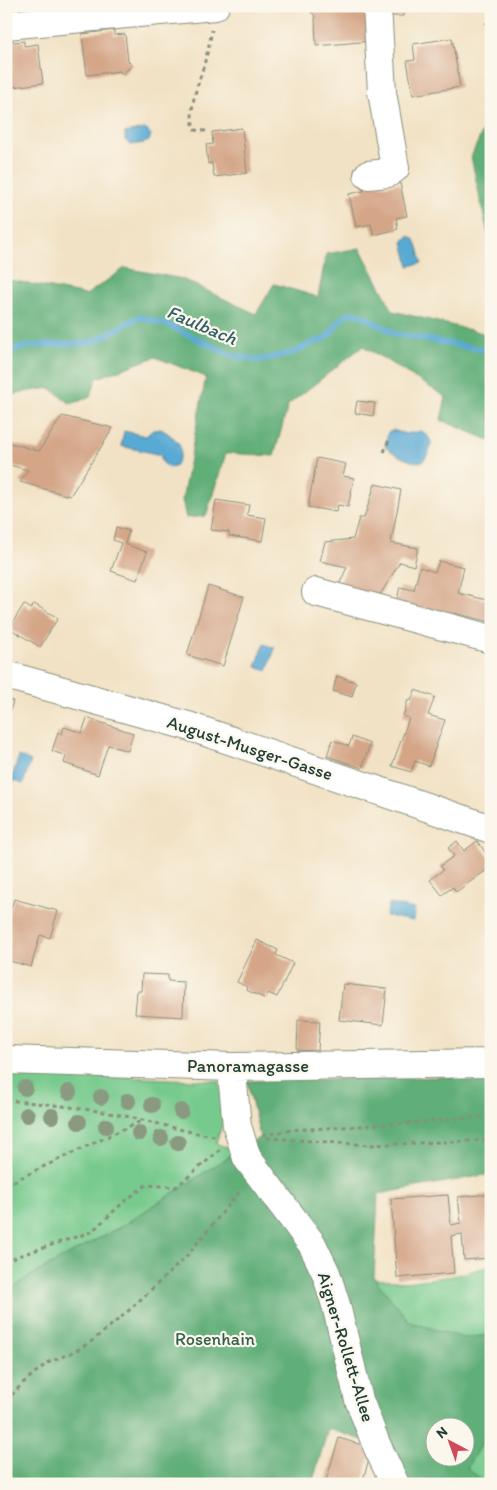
<svg xmlns="http://www.w3.org/2000/svg" width="497" height="1490" font-family="Itim,sans-serif">
  <rect width="100%" height="100%" fill="#fbf7ec"/>
  <filter id="ink" filterUnits="userSpaceOnUse"><feTurbulence type="fractalNoise" baseFrequency=".02" numOctaves="2"/><feDisplacementMap in="SourceGraphic" scale="10" xChannelSelector="R" yChannelSelector="G"/><feConvolveMatrix kernelMatrix="1 2 1 2 8 2 1 2 1" color-interpolation-filters="sRGB"/></filter>
  <filter id="wash" filterUnits="userSpaceOnUse"><feTurbulence type="fractalNoise" baseFrequency=".0096" numOctaves="4" result="noise"/><feDisplacementMap in="SourceGraphic" scale="20" xChannelSelector="R" yChannelSelector="G"/><feGaussianBlur stdDeviation="1.12" result="paint"/><feColorMatrix in="noise" values="0 0 0 0 0 0 0 0 0 0 0 0 0 0 0 0 0 1.4 0 .05"/><feComposite in="paint" operator="in"/></filter>
  <g filter="url(#wash)">
    <rect width="100%" height="100%" fill="#f2e2c5"/>
    <path fill="#77ca8d" stroke="#4b8460" d="M6,1076L122,1077L219,1081L226,1113L216,1143L236,1152L125,1224L30,1276L6,1293Z
      M491,1266V1335L463,1338L410,1322L374,1279L406,1282L453,1276Z
      M491,1426V1484H486L467,1468Z"/>
    <path fill="#61ae78" stroke="#407656" fill-rule="evenodd" d="M491,112V248L471,157Z
      M360,248L393,311L491,335V441L441,420L446,397L363,346L288,405L274,456L226,453L206,516L186,518L182,500L206,377L155,357L97,378L90,397L71,404L50,388L17,393L6,402V282L10,280L86,295L125,268L182,279L256,314L274,284L318,297L326,254Z
      M491,1076V1174L378,1194L374,1278L410,1322L463,1338L491,1335V1426L467,1468L486,1484H395L369,1442L328,1429L312,1484H6V1293L30,1276L125,1224L260,1137L247,1081ZM434,1428H464V1458H434Z"/>
    <path fill="#58a9d3" stroke="#3c7384" d="M144,129L148,131L151,135L149,141L144,143L131,145L125,140V133Z
      M408,236C419,238 419,254 422,263L409,266L403,242Z
      M161,429C178,439 188,449 174,467L169,468L161,461V455L121,446L124,431L146,436L153,430Z
      M392,430L406,434L421,431C436,440 432,449 423,461C410,465 395,453 385,447L388,432Z
      M264,644L275,648L267,671L256,667Z
      M19,756L31,761L23,784L11,780Z
      M389,904L415,909L413,921L386,916Z"/>
    <g fill="none" stroke-linecap="round" stroke-linejoin="round">
      <path stroke="#58a9d3" stroke-width="6" d="M6,351L29,346L86,343L99,339L139,317L168,325L233,356L260,360L293,353L314,342L323,340L330,334L341,319L347,314L357,313L396,334L491,351"/>
    </g>
    <g id="blocks">
      <path fill="#d4a587" d="M311,6H320L322,8L367,6L371,41L316,46L315,16L309,9Z
        M391,6H404L403,16H390Z
        M491,21V41H490L485,23Z
        M114,30V35L125,34L128,61L132,65L122,75L120,71L87,75L82,34Z
        M12,34L13,42L24,41V46L38,44L43,83L6,88V35Z
        M452,38L460,87L413,95L407,61L415,60L413,44Z
        M242,128L247,173L214,177L212,163L208,164L206,145L213,144L212,132Z
        M362,182L385,186L400,183L407,216L396,218L398,229L374,235L371,224L356,227L349,194L364,191Z
        M357,401L375,403L373,416L355,413Z
        M62,416L113,428L70,496L20,482L28,470L6,464L10,443L39,451Z
        M317,458L346,464L343,476L354,478L348,507L338,505L336,512L308,507Z
        M375,484L401,490L391,543L418,548L414,566L400,562L378,598L339,585L347,567L320,561L325,542L353,539L359,518H364Z
        M216,500L249,505L247,515L266,518L262,541L229,536V532L211,530Z
        M116,527L129,531L125,544L147,552L137,580L111,571L121,543L113,540Z
        M439,561L464,567L458,593L491,601V622L455,613L453,621L395,608L400,587L414,590L420,567L435,572Z
        M208,586L244,597L223,666L187,655Z
        M24,604L31,609L34,604L58,618L40,647L9,628Z
        M337,676L356,682L352,697L333,691Z
        M415,690L435,697L428,715L445,720L429,766L415,761L411,772L392,766L409,718L403,716L408,700L411,701Z
        M6,699L13,701L7,722H6Z
        M87,718L133,733L128,751L108,745L98,775L64,763L66,756L52,751L58,732L62,734L64,727L82,733Z
        M352,737L370,744L362,768L327,756L332,740L349,746Z
        M457,841L464,851L477,841L491,860V867L456,892L453,887L442,895L430,880L443,870L440,866L454,856L448,848Z
        M14,899L58,911L50,938L40,935L31,967L6,960V923Z
        M257,940L278,950L276,955L293,963L277,997L268,993L266,999L246,990L247,987L237,982Z
        M142,974L168,975V981L184,982L183,1017L135,1014L137,991H141Z
        M343,984L387,989L383,1025L339,1020Z
        M298,1020L320,1021L318,1051L297,1050Z
        M491,1194V1258L464,1260L462,1234L451,1236L454,1273L397,1278L391,1199L448,1195L451,1225L461,1223L458,1197Z
        M339,1438L372,1448L362,1484H325Z"/>
    </g>
  </g>
  <g filter="url(#ink)">
    <use href="#blocks" fill-opacity="0" stroke="#88907c" stroke-width="1"/>
    <g fill="none" stroke-linecap="round" stroke-linejoin="round">
      <g stroke="#88907c" stroke-width="30">
        <path id="minor" d="M6,25L215,6
          M368,175L388,173L395,168L382,92L377,6
          M316,592L491,639
          M6,675L188,726L491,829
          M6,1060L233,1067L491,1063
          M233,1067V1084L237,1126L247,1158L312,1244L326,1273L336,1305L359,1400L377,1446L395,1484"/>
      </g>
      <path stroke="#88907c" stroke-width="3" stroke-dasharray="4 4" stroke-linecap="butt" d="M206,131L195,130C186,108 200,82 205,61C208,51 210,40 212,30
        M384,452L390,438
        M6,1100C45,1104 86,1108 125,1116C155,1122 184,1132 215,1136
        M263,1135L292,1130L407,1123L491,1116
        M267,1138L370,1145L491,1140
        M6,1185L47,1165L143,1120
        M6,1264L18,1256L91,1232L124,1202L146,1185L176,1187L220,1150
        M6,1401L24,1382L47,1363L74,1352L92,1341L125,1314L185,1258L241,1190
        M362,1483L365,1484"/>
      <use href="#minor" stroke="#fff" stroke-width="28"/>
    </g>
    <g fill="#8a9a81">
      <circle cx="25" cy="1088" r="8"/>
      <circle cx="69" cy="1092" r="8"/>
      <circle cx="101" cy="1097" r="8"/>
      <circle cx="128" cy="1101" r="8"/>
      <circle cx="152" cy="1105" r="8"/>
      <circle cx="181" cy="1111" r="8"/>
      <circle cx="27" cy="1115" r="8"/>
      <circle cx="52" cy="1116" r="8"/>
      <circle cx="79" cy="1122" r="8"/>
      <circle cx="106" cy="1126" r="8"/>
      <circle cx="139" cy="1133" r="8"/>
      <circle cx="161" cy="1138" r="8"/>
      <circle cx="178" cy="1143" r="8"/>
    </g>
  </g>
  <g text-anchor="middle" dominant-baseline="central" stroke-width="4.5" stroke-linejoin="round" paint-order="stroke">
    <g font-size="18" fill="#1f3d34" stroke="#fbf7ec">
      <text transform="translate(250 748) rotate(18)">August-Musger-Gasse</text>
      <text x="248" y="1066">Panoramagasse</text>
      <text transform="translate(346 1347) rotate(73)">Aigner-Rollett-Allee</text>
    </g>
    <g font-size="18" fill="#35604a" stroke="#fbf7ec">
      <text x="215" y="1339">Rosenhain</text>
    </g>
    <g font-size="19" font-style="italic" fill="#305d64" stroke="#fbf7ec">
      <text transform="translate(202 325) rotate(23)">Faulbach</text>
    </g>
  </g>
  <rect width="497" height="1490" fill="none" stroke="#fbf7ec" stroke-width="25"/>
  <g transform="translate(450 1442) rotate(319)"><circle r="24" fill="#fbf7ec" stroke="#a3ada2"/>
  <path d="M0-4L9 19L0 12L-9 19Z" fill="#d1495b"/>
  <text y="-8" font-size="14" font-weight="bold" text-anchor="middle" fill="#1f3d34">N</text>
  </g>
</svg>
